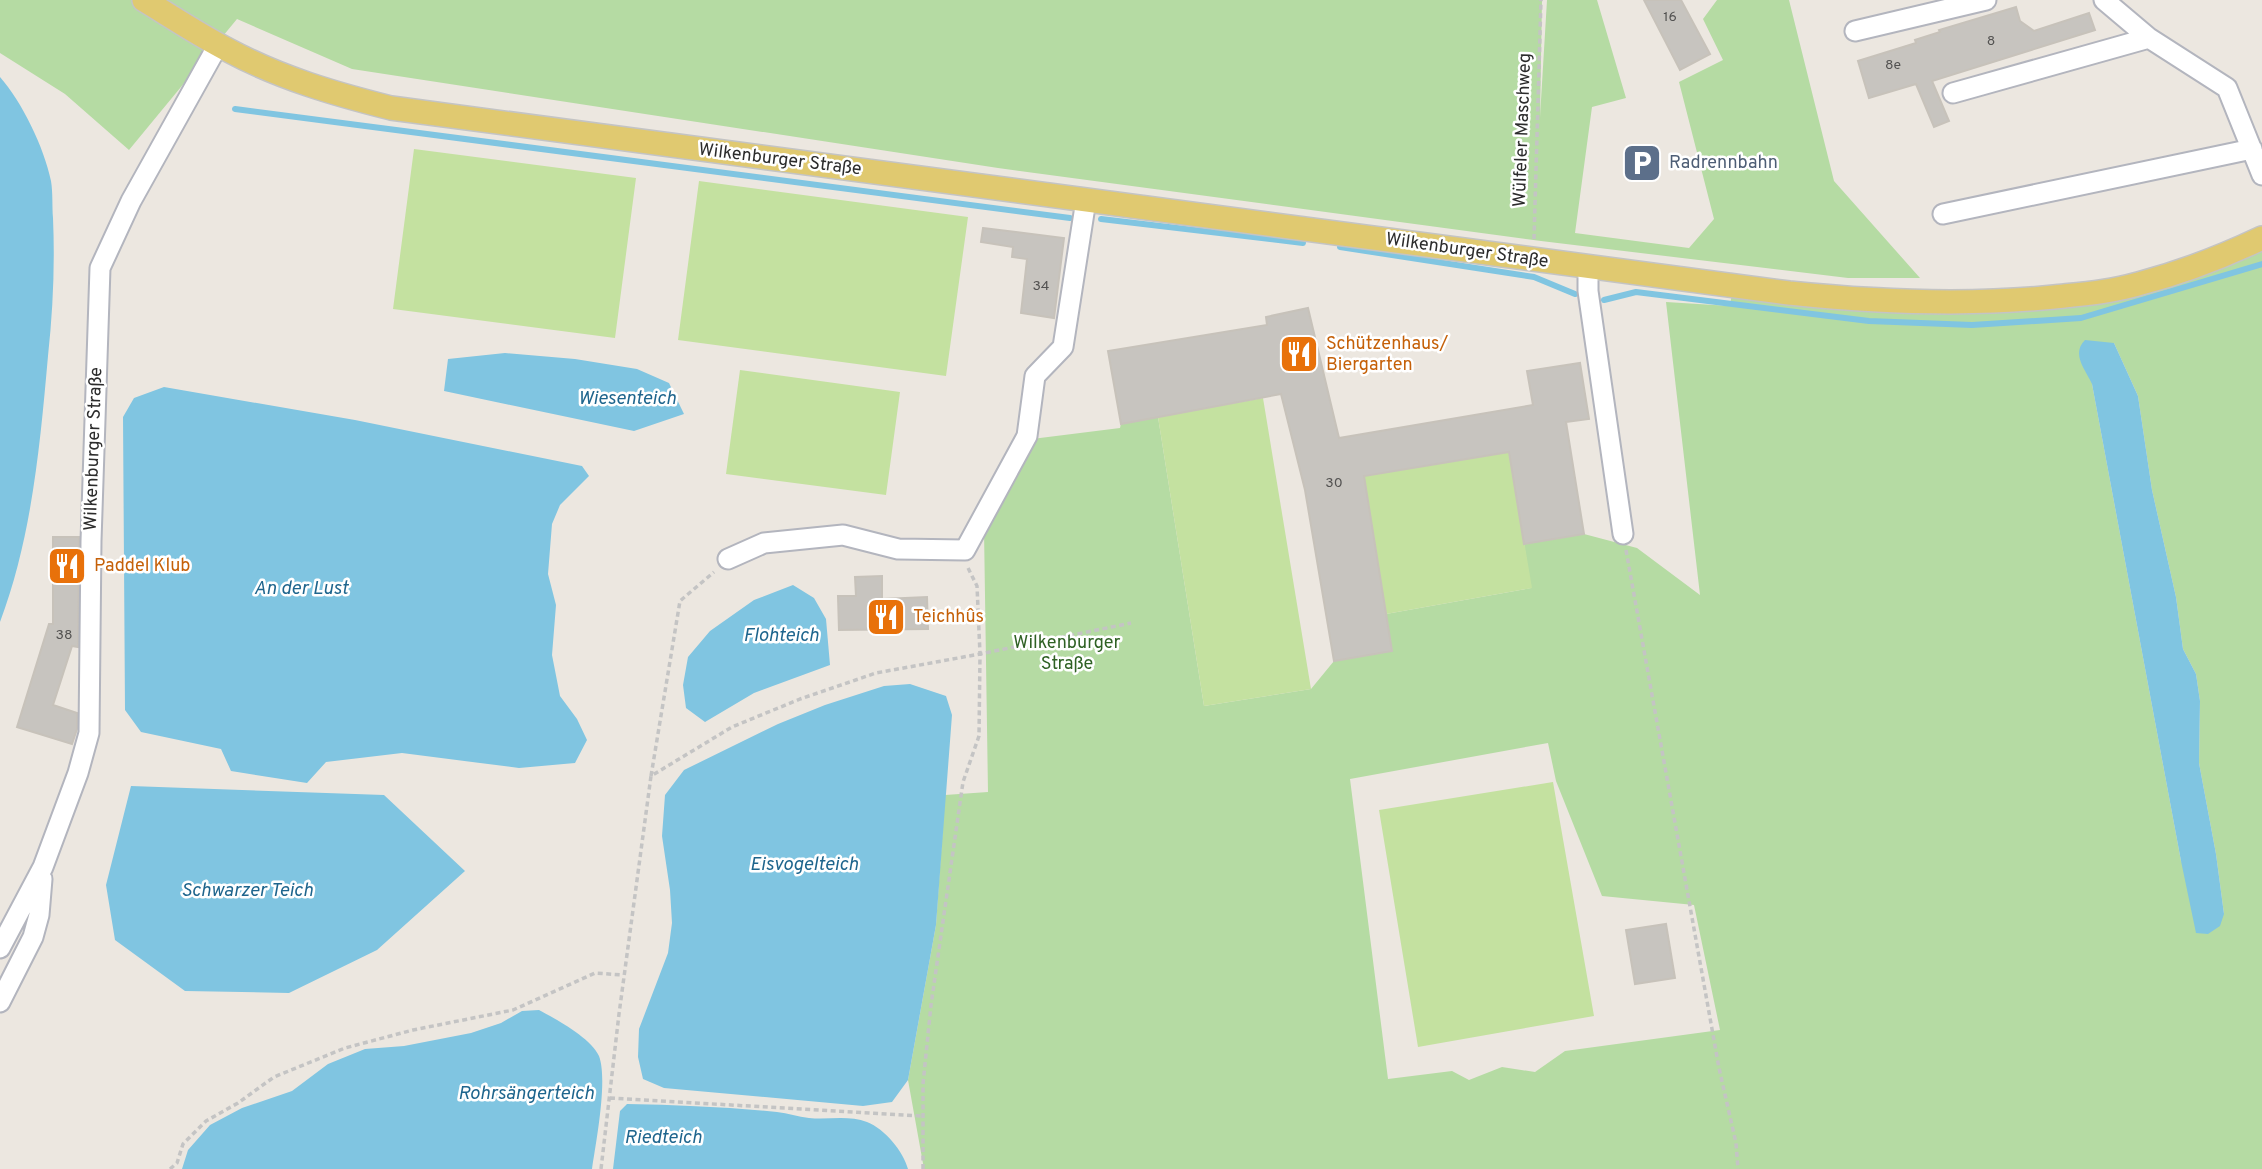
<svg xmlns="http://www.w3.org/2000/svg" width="2262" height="1169" font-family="Overpass,sans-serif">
  <rect width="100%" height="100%" fill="#ece7e0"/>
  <path fill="#b5dba3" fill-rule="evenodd" d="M0,0H1542L1540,117L1547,0H1597L1626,98L1592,107L1575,233L1689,248L1714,219L1679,82L1723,60L1703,19L1717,0H1789L1834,181L1920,278H1848L1541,241L998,168L352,69L237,19L129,150L65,94L0,53Z
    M2262,250V1169H924L908,1080L936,925L945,795L988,792L984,530L1032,439L1120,428L1121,424L1158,417L1204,706L1311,689L1334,661L1392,651L1386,614L1531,588L1524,544L1584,534L1637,548L1700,595L1666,302L1730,306L1733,285L2010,301ZM2114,343L2138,396L2152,490L2176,597L2183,649L2196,674L2200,701L2199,763L2216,854L2224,914L2181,861L2092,384ZM1548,743L1556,781L1602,896L1694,905L1720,1030L1565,1051L1535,1072L1502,1067L1469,1080L1452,1071L1388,1079L1350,779Z"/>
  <path fill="#c4e1a0" d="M414,149L636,178L615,338L393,309Z
    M699,181L968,217L946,376L678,340Z
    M740,370L900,392L886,495L726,474Z
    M1263,398L1311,689L1204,706L1158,417Z
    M1509,452L1532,588L1386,614L1364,476Z
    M1553,782L1594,1016L1418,1047L1379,810Z"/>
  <path fill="#80c5e1" d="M0,77C22,102 44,147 51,181C53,193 52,206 53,218C55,264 53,310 48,356C40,445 32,537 0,622Z
    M2085,340L2114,343L2138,396L2152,490L2176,597L2183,649L2196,674L2200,701L2199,763L2216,854L2224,914L2220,926L2208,934L2196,933L2181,861L2092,384C2085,369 2071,354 2085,340Z
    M505,353L575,359L637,369L669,383L684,414L634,431L444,391L448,359Z
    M164,387L355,420L582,466L589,476L560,505L552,524L548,574L556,605L552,655L560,696L577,719L587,740L575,763L519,768L402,753L326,762L307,783L231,771L221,749L141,732L125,710L123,417L134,398Z
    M793,585L814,598L826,619L830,665L754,693L705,722L686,708L683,685L688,657L710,631L754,600Z
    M910,684L946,696L952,715L936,925L908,1080L892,1102L863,1106L664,1088L643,1079L638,1057L639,1029L668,953L672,923L670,890L662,836L665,795L684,770L778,724L825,705L884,686Z
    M131,786L384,795L465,871L377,950L289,993L185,991L115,940L106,885Z
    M539,1010C556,1019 591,1038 599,1056C608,1080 596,1142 592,1169H182L188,1150L210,1125L242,1108L292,1091L328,1064L365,1049L404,1046L471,1033L501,1023L522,1011Z
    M627,1104C677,1105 728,1107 777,1112C788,1113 798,1117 809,1118C828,1120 849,1115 867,1122C885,1129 903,1151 908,1169H613L620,1111Z"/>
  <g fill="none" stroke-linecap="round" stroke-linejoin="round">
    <path stroke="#80c5e1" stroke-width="6" d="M235,109L1070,218
      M1101,219L1303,243
      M1340,247L1534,277L1575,294
      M1604,300L1636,292L1869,321L1972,325L2081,318L2262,264"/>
  </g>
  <path fill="#c7c4bf" stroke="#c7c2ba" stroke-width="2" d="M1644,0H1681L1710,54L1680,70Z
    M2016,7L2020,21L2034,31L2089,13L2095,30L1932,81L1949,121L1934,127L1916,84L1869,98L1858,61L1916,43L1915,40L1940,32L1939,30Z
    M983,228L1064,238L1054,318L1021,313L1027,259L1012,257L1013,247L981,242Z
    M1308,308L1339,438L1533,405L1527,371L1580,363L1589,419L1566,422L1584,534L1524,544L1509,452L1364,476L1392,651L1334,661L1305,490L1281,394L1121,424L1108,351L1267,325L1266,317Z
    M53,537H79L78,647L72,646L53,705L77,713V729L72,744L17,727L49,624H53Z
    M882,576V599L927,597L928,629L839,630L838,596H856L855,577Z
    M1666,924L1675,978L1635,984L1626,930Z"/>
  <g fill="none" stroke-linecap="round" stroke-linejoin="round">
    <g stroke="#b3b5be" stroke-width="23">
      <path id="minor" d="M2104,0L2149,38L2227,88L2262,175
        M1855,31L1986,0
        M1953,93L2149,38
        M1943,214L2252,149
        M1588,267V291L1623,534
        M728,559L764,543L843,535L898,549L965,550L1027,436L1035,376L1063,347L1086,200
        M0,948L43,867L78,773L89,733L91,541L100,268L131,201L218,45
        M0,1002L33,937L39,915L42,879"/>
    </g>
    <g stroke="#c4c4c4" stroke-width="26">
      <path id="major" d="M144,0C172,17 199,35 228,50C280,78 335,94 391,108L1789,293C1877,302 1965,306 2054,297C2082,294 2110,292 2138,284C2180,273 2222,257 2262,238"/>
    </g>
    <path stroke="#c4c4c4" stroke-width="3.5" stroke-dasharray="5 3.5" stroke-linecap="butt" d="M1534,239L1541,0
      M1626,550L1719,1068L1736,1143L1738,1169
      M651,776L680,601L714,572
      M610,1098L922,1116
      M170,1169L177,1163L183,1144L206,1121L238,1103L274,1077L345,1048L413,1030L513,1010L595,973L623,975
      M601,1169L619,1014L651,776L732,727L800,699L876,673L980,654L1131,623
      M923,1169V1084L931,1005L963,782L979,736L980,654L977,586L967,566"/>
    <use href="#minor" stroke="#fff" stroke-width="19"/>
    <use href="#major" stroke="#e0c970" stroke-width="23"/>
  </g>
  <defs>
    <g id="parking-square" transform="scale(2.0125)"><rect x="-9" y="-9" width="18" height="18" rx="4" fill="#5c6f8a" stroke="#fff"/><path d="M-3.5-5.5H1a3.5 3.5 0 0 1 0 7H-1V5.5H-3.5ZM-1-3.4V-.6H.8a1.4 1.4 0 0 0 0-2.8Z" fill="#fff"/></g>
    <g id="restaurant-square" transform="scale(2.0125)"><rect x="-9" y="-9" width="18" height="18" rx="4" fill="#e8710a" stroke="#fff"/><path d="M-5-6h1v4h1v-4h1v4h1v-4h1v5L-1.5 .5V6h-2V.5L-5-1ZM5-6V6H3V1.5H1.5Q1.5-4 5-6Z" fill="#fff"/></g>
  </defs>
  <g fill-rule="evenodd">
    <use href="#parking-square" x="1642" y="163"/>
    <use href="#restaurant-square" x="1299" y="354"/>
    <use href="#restaurant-square" x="67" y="566"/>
    <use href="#restaurant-square" x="886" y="617"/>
  </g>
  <g text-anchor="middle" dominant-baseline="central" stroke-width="5" stroke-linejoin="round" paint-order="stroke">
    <g font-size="14" fill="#535251">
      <text x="1670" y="17">16</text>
      <text x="1991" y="41">8</text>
      <text x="1893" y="65">8e</text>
      <text x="1041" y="286">34</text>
      <text x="1334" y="483">30</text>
      <text x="64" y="635">38</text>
    </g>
    <g font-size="18" fill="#2c2c2c" stroke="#fff">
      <text transform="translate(1523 130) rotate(-88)">Wülfeler Maschweg</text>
      <text transform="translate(780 160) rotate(7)">Wilkenburger Straße</text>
      <text transform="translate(1467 251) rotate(8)">Wilkenburger Straße</text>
      <text transform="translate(94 449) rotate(-88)">Wilkenburger Straße</text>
    </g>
    <g font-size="18" fill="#4e5e75" stroke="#fff" text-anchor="start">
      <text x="1669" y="163">Radrennbahn</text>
    </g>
    <g font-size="18" fill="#c56008" stroke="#fff" text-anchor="start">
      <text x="1326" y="344">Schützenhaus/<tspan x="1326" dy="21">Biergarten</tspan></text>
      <text x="94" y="566">Paddel Klub</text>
      <text x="913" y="617">Teichhûs</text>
    </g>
    <g font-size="18" fill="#2f6124" stroke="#fff">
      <text x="1067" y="643">Wilkenburger<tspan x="1067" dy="21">Straße</tspan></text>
    </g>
    <g font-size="19" font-style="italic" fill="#1e658d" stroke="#fff">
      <text x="627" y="399">Wiesenteich</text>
      <text x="301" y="589">An der Lust</text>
      <text x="781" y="636">Flohteich</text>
      <text x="804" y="865">Eisvogelteich</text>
      <text x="247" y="891">Schwarzer Teich</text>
      <text x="526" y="1094">Rohrsängerteich</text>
      <text x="663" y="1138">Riedteich</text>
    </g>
  </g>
</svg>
